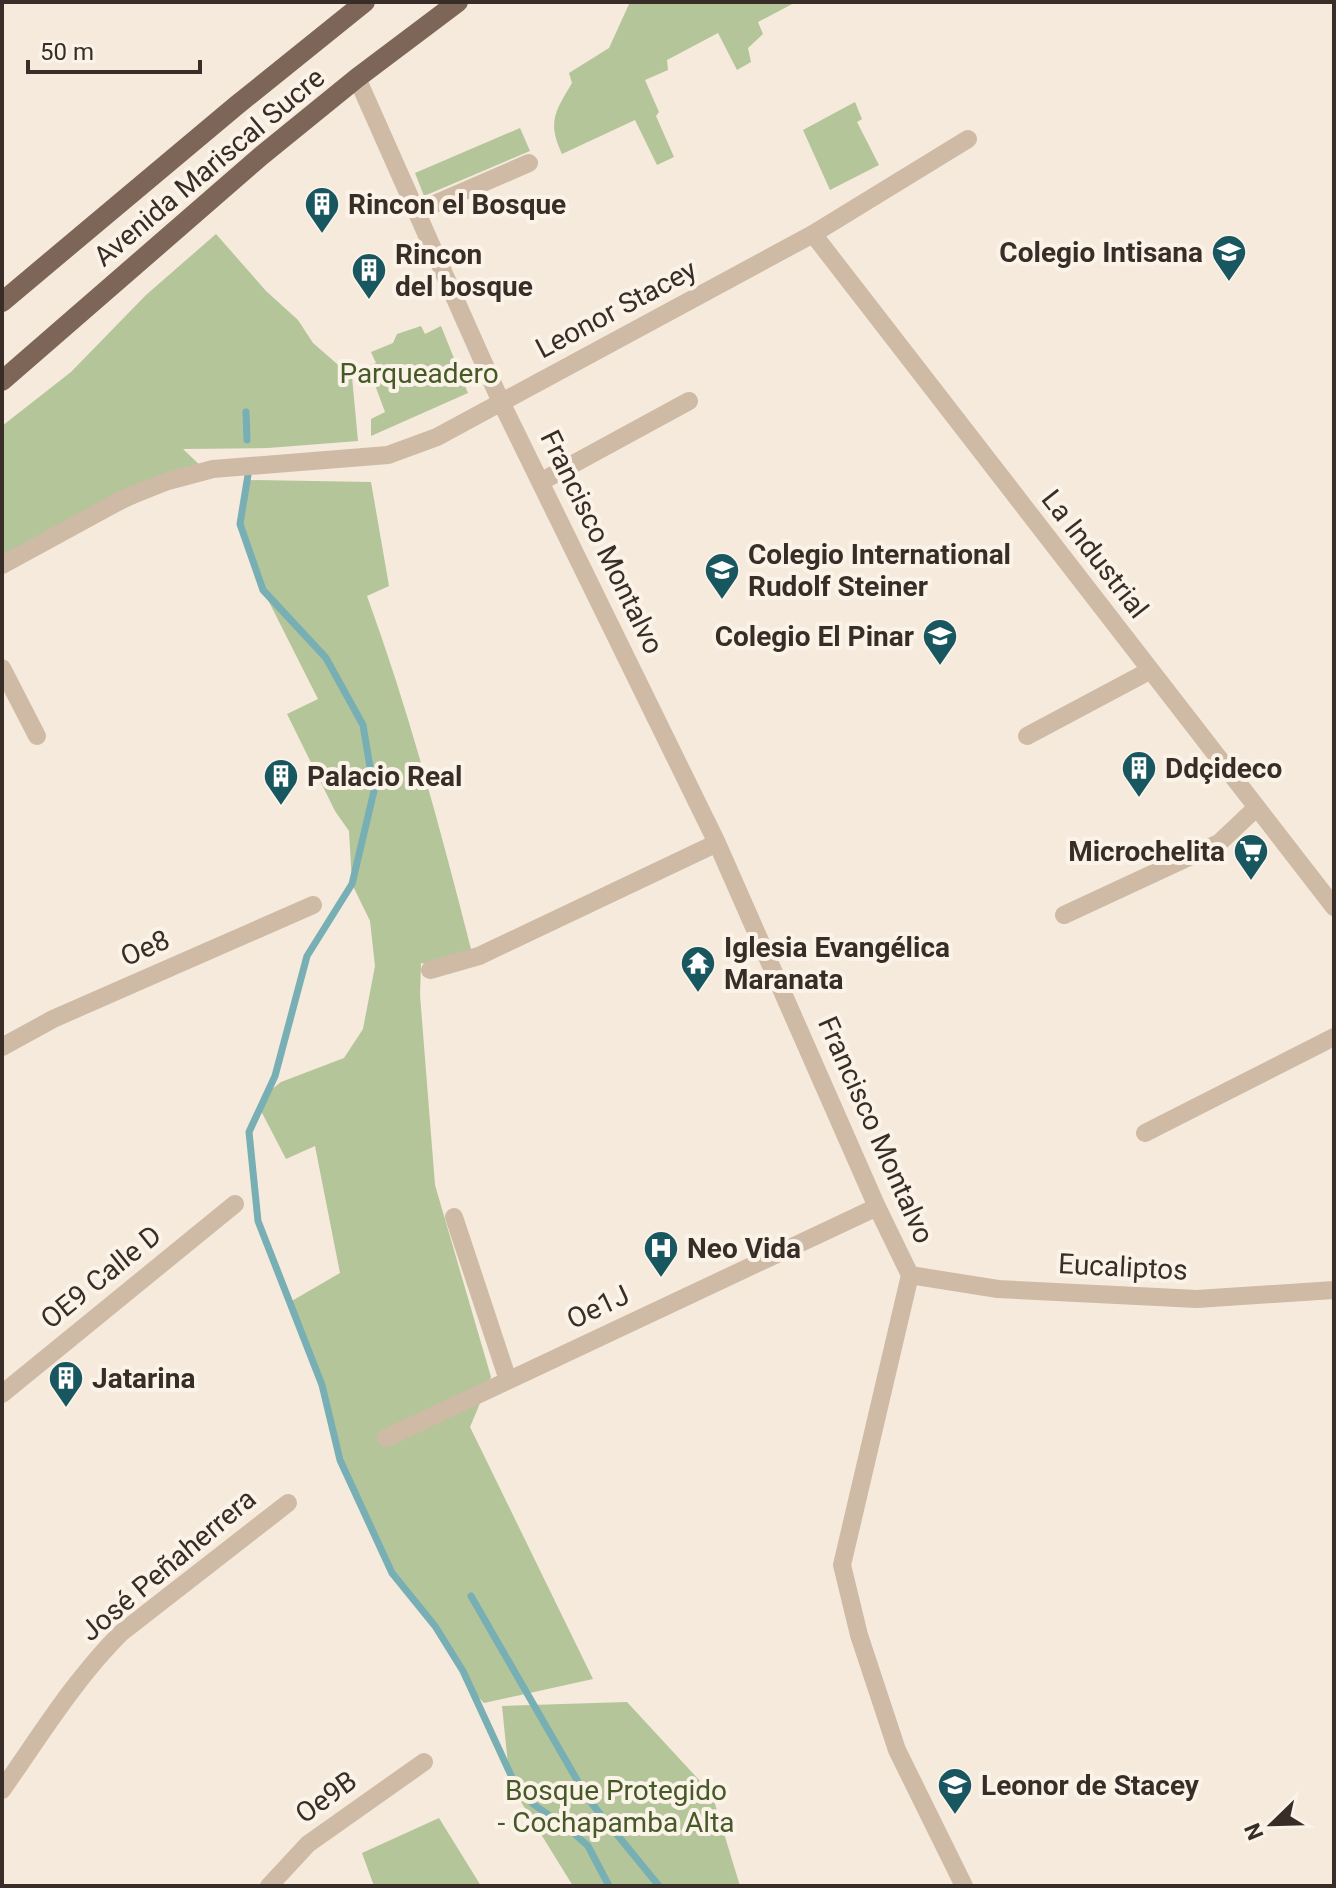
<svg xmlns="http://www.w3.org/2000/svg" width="1336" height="1888" font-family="Roboto,sans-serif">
  <rect width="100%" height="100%" fill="#f5eadb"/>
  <path fill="#b4c599" d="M630,2H796L758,22L763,34L748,48L751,62L737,70L718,33L667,60L668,70L645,80L659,112L656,116L674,157L657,165L635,120L562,154C547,122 555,112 572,83L569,73L609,48Z
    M855,102L862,119L857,122L879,165L830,190L803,130Z
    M520,128L530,151L424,196L415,173Z
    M216,234L266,291L298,320L313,343L352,377L358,441L268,448L183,449L206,471L2,565V426L71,372L146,295Z
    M421,326L425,334L441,326L468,393L371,436V419L385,412L368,366L376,363L371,352L393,343L397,334Z
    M248,480L371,482L389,586L367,596C410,714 442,835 473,957L449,968L421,963L420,995L435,1185L491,1377L470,1427L593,1679L484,1703L474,1693L435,1626L392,1573L368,1527L340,1460L322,1385L290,1302L340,1273L315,1146L286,1159L259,1107L266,1094L281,1082L344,1058L363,1029L375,966L370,921L352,884L349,831L335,811L287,714L318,699L263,590L240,524Z
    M627,1702L712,1794L740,1886H573L510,1784L502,1706Z
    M439,1818L481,1886H374L362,1853Z"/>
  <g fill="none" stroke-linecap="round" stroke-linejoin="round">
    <path stroke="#77afb5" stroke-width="7" d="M246,412L247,440
      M248,475L240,524L263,590L326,658L363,725L374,791L352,884L307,956L275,1076L249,1132L258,1221L322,1385L340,1460L392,1573L435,1626L463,1671L515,1784L533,1804L569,1829L588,1846L609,1886
      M471,1596L588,1799L659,1886"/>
    <path stroke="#cebaa5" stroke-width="18" d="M357,78L501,402L717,843L877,1207L910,1275L842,1565L859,1635L897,1750L964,1886
      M416,212L529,163
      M813,234L1334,907
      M542,481L689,401
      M2,565L125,498L168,481L213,469L388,455L437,437L813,234L968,139
      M2,668L37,736
      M1027,736L1149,671
      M1064,915L1219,843L1256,808
      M430,970L479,956L717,843
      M2,1047L53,1019L313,905
      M1145,1133L1334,1037
      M454,1217L508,1380
      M910,1275L998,1289L1197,1299L1334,1290
      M2,1394L235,1204
      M386,1438L877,1207
      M2,1790C40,1736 74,1680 121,1633L288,1503
      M269,1886L308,1844L424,1762"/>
    <path stroke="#7d6557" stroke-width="20" d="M2,302L237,105L365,2
      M2,381L261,156L357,78L458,2"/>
  </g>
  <defs>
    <g id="building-pin" transform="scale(1.8)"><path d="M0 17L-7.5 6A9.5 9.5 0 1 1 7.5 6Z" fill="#18575f" stroke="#fbf3e8"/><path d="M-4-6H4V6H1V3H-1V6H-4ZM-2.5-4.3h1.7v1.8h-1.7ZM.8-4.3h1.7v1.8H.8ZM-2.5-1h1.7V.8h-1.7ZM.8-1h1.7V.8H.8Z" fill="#fff"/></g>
    <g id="university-pin" transform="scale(1.8)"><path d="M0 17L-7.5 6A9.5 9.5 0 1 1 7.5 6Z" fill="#18575f" stroke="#fbf3e8"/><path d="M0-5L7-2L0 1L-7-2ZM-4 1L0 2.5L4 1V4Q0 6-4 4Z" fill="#fff"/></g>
    <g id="school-pin" transform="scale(1.8)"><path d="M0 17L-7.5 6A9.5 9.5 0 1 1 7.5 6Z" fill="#18575f" stroke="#fbf3e8"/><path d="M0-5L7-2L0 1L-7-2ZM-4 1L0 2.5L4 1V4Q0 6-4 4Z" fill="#fff"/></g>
    <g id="supermarket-pin" transform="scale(1.8)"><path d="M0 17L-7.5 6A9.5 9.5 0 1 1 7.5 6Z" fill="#18575f" stroke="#fbf3e8"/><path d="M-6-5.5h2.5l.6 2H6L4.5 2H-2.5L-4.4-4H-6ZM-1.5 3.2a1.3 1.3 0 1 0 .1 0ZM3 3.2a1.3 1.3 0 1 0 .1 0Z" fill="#fff"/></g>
    <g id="temple-pin" transform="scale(1.8)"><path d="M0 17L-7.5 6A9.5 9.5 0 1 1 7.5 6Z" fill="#18575f" stroke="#fbf3e8"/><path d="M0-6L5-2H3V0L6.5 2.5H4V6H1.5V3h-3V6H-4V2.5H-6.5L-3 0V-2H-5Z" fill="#fff"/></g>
    <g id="hospital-pin" transform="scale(1.8)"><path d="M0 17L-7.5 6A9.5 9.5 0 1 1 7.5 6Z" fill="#18575f" stroke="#fbf3e8"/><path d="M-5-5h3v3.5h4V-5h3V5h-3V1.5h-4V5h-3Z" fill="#fff"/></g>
  </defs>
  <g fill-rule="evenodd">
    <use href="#building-pin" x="322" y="204"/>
    <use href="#university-pin" x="1229" y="252"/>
    <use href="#building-pin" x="369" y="270"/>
    <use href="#school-pin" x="722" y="570"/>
    <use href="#school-pin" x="940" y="636"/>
    <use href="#building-pin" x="1139" y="768"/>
    <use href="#building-pin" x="281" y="776"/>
    <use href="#supermarket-pin" x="1251" y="851"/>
    <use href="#temple-pin" x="698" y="963"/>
    <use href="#hospital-pin" x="661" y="1248"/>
    <use href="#building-pin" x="66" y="1378"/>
    <use href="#school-pin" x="955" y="1785"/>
  </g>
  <g text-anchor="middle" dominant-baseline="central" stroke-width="8" stroke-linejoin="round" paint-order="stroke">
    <g font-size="28" fill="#392e27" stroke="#fbf3e8">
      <text transform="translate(209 167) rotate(-40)">Avenida Mariscal Sucre</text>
      <text transform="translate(616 309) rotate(-28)">Leonor Stacey</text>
      <text transform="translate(602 542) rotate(64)">Francisco Montalvo</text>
      <text transform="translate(1095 554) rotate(52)">La Industrial</text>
      <text transform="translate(145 948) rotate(-24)">Oe8</text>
      <text transform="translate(876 1130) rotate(66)">Francisco Montalvo</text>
      <text transform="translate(1123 1267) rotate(3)">Eucaliptos</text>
      <text transform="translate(101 1277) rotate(-39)">OE9 Calle D</text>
      <text transform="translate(598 1307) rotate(-25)">Oe1J</text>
      <text transform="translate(168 1565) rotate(-40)">José Peñaherrera</text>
      <text transform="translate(326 1797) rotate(-36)">Oe9B</text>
    </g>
    <g font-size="28" font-weight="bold" fill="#392e27" stroke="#fbf3e8" text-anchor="start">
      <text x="348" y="204">Rincon el Bosque</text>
      <text x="1203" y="252" text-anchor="end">Colegio Intisana</text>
      <text x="395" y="254">Rincon<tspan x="395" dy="32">del bosque</tspan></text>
      <text x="748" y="554">Colegio International<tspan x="748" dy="32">Rudolf Steiner</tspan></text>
      <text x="914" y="636" text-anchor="end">Colegio El Pinar</text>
      <text x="1165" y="768">Ddçideco</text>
      <text x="307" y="776">Palacio Real</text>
      <text x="1225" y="851" text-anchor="end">Microchelita</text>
      <text x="724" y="947">Iglesia Evangélica<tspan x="724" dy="32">Maranata</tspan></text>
      <text x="687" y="1248">Neo Vida</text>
      <text x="92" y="1378">Jatarina</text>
      <text x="981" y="1785">Leonor de Stacey</text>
    </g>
    <g font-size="28" fill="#465a28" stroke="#fbf3e8">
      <text x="419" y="373">Parqueadero</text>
      <text x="616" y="1790">Bosque Protegido<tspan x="616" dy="32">- Cochapamba Alta</tspan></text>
    </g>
  </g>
  <rect width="1336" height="1888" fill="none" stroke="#392e27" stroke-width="8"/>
  <g transform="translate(1272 1824) rotate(247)" stroke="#fbf3e8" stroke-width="6" paint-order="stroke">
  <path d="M0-6L14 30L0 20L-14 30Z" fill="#392e27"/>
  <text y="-12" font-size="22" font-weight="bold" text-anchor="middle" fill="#392e27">N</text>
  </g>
  <path d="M28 60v12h172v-12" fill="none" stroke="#392e27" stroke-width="4"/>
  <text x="40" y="60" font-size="24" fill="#392e27" stroke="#fbf3e8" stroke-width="6" paint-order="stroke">50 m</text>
</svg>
